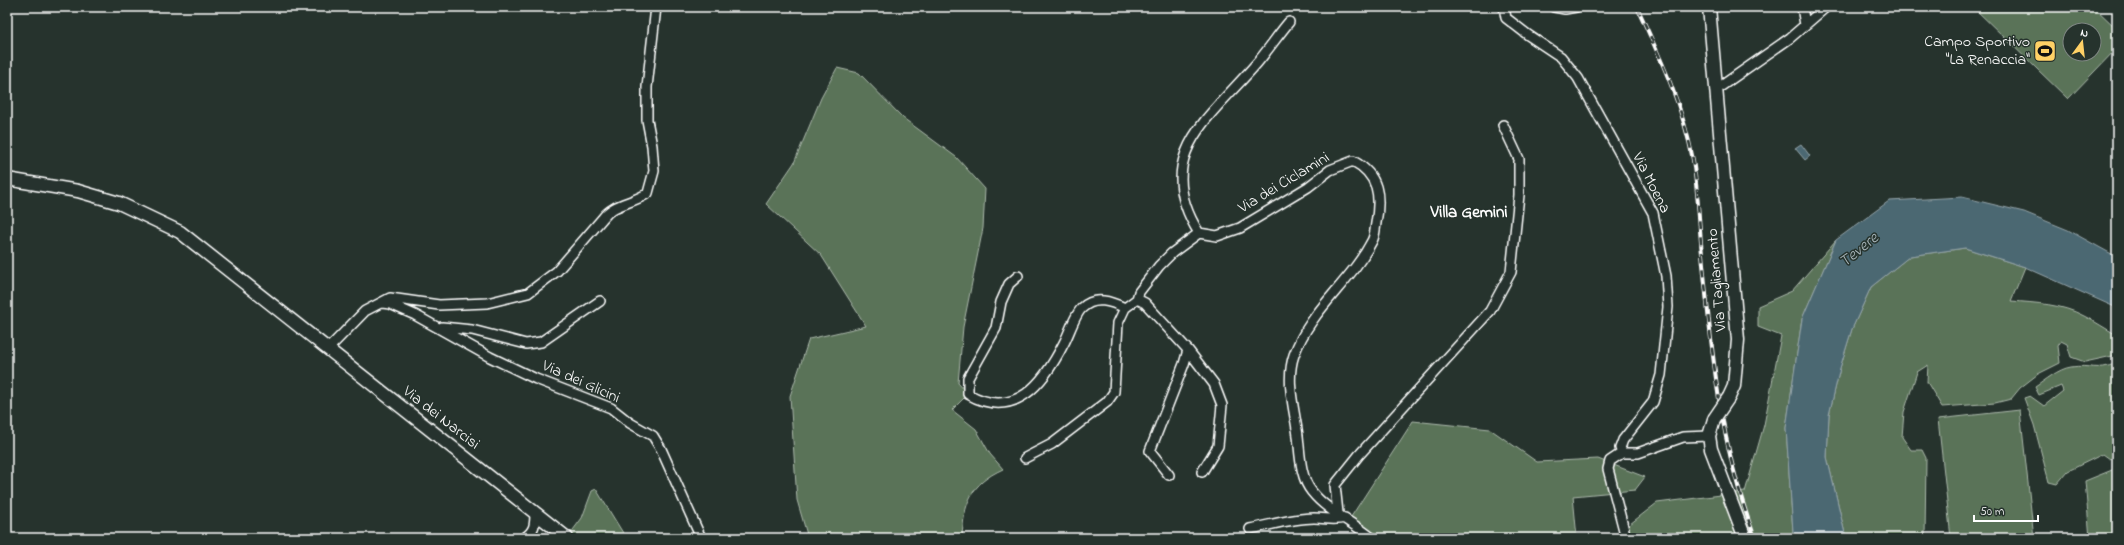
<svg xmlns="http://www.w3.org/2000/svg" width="2124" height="545" font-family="'Indie Flower',sans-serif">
  <rect width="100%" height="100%" fill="#26332d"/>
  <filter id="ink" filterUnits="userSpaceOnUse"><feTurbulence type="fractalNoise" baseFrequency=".025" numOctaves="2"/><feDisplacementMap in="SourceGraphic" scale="8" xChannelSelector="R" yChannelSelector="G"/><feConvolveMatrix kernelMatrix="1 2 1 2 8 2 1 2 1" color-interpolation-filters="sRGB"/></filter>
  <g filter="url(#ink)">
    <path fill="#5a7358" stroke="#acb9ac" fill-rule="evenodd" d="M1973,7H2094L2117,29V48L2068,99ZM2070,30H2094V54H2070Z
      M837,68L859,73L903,118L956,157L985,189L983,228L963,327L958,383L968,394L952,410L976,429L990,454L1003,469C970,484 964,503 962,538H808L797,500L790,396L809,339L866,326L821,255L766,204L794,163L821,98Z
      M1836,240L1802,319L1786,428L1793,532L1796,538H1612L1657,503L1745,492L1764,425L1781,336L1758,327V306L1792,291Z
      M1965,248L2025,267L2011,301C2036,303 2062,304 2084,316C2096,322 2106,329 2117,335V355L2085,362L2071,357L2067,344L2061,341L2058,346L2060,363L2038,374L2020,388L2011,399L1995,403L1942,407L1927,382L1928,365L1917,372L1904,412L1902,437L1911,450H1922L1926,458L1925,538H1846L1827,457L1829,415L1840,368L1852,329L1871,287L1910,256Z
      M2117,363V454L2110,459L2103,454L2068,471L2057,484L2049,482L2034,425L2024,398L2030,396L2044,406L2063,391L2061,386L2039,395L2035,387C2046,380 2058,369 2071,367C2090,364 2096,372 2117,363Z
      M2020,410L2034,538H1951L1938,419Z
      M1413,421L1490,429L1537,462L1598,459L1645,477L1635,490L1573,496L1577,538H1372L1351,517Z
      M2117,468V538H2090L2085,481Z
      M596,489L623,533L618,536L619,538H567L582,518L592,491Z"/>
    <path fill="#4c6872" stroke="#94a4aa" d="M1801,144L1810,156L1805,160L1795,148Z
      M1962,197L2024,212L2068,230L2117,257V308L2025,267L1965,248L1910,256L1871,287L1852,329L1840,368L1829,415L1827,457L1846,538H1796L1793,532L1786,428L1802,319L1836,240L1889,201Z"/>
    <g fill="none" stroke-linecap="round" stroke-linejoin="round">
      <g stroke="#fff" stroke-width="12">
        <path id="street" d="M1504,7L1506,18L1528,35L1561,57L1578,78L1653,213L1666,276L1668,307L1661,375L1653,402L1623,440L1620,448L1622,453H1638L1683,437L1709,436
          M1554,7L1565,9L1576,7
          M1802,7L1805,25
          M1289,22C1278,35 1268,50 1257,63C1211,117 1150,155 1199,233L1217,236L1240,228L1308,187L1330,170L1353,161C1379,175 1381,196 1376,223C1375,229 1375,236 1372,241C1351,282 1310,310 1294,355C1285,381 1295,411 1298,436C1300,453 1300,478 1312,492C1327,511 1353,522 1372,538
          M1717,89L1790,38L1826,7
          M1018,276L1009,284L1001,302L996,328L968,378V394C1015,421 1044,383 1064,343C1069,334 1075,314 1082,308C1095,295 1112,302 1125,308
          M1137,299L1145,303L1188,350L1184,364L1150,451L1169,475
          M382,303L390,304L415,315L490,357L536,379L611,408L630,423L653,436L661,449L701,538
          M442,327L472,330L526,344L541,342L600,301
          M328,349L365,311L390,298L439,305L487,303L528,293L557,271L602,219C613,203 632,204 648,193L654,171L652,146L647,120V87L656,7
          M1188,350L1214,384L1222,405L1218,446L1202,472
          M1622,453L1610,461L1608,469L1626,538
          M1025,458L1052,444L1107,402L1114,392L1118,323L1125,308L1137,299L1139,292L1159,266L1172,253L1199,233
          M1338,513L1335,485L1359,455L1490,311L1511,272L1519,195V159L1503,125
          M1250,529C1271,525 1293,518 1314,518C1327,518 1332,521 1345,518
          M524,538C535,531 535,524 535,512"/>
      </g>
      <g stroke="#fff" stroke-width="15">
        <path id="secondary" d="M1709,7L1738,340L1734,386L1729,397
          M7,179L78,191L119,203L180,232L567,538
          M1714,419L1709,436L1711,449L1745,538"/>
      </g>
      <use href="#street" stroke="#26332d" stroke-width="9"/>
      <use href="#secondary" stroke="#26332d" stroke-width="12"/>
      <g stroke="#fff" stroke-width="4">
        <path id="rail" d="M1637,7C1660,57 1683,106 1693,160C1698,191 1699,223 1702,254C1712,353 1719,443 1755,538"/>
      </g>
      <use href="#rail" stroke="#26332d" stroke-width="2.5" stroke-dasharray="8" stroke-linecap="butt"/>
      <g stroke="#fff" stroke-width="15" stroke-linecap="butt">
        <path id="secondary-bridge" d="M1714,419L1729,397"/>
      </g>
      <use href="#secondary-bridge" stroke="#26332d" stroke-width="12"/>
    </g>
  </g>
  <defs>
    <g id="stadium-square" transform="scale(1.15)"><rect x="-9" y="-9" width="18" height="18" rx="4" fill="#ffd166" stroke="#26332d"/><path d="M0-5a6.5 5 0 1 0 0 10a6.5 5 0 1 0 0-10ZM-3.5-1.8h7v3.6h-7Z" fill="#111"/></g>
  </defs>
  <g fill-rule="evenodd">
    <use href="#stadium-square" x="2045" y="51"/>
  </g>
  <g text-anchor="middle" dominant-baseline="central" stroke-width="3" stroke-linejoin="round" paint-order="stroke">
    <g font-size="16" fill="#fff" stroke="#26332d" text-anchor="end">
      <text x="2030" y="42">Campo Sportivo<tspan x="2030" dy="18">"La Renaccia"</tspan></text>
    </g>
    <g font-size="16" fill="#fff" stroke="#26332d">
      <text transform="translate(1284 183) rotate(-31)">Via dei Ciclamini</text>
      <text transform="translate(1651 183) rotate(63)">Via Moena</text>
      <text transform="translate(1717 280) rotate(-95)">Via Tagliamento</text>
      <text transform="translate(581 382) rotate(24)">Via dei Glicini</text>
      <text transform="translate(441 418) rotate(38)">Via dei Narcisi</text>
    </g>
    <g font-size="17" font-weight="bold" fill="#fff" stroke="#26332d">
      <text x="1469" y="212">Villa Gemini</text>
    </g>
    <g font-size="17" font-style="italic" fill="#aebbc0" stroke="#26332d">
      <text transform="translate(1859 250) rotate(-39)">Tevere</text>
    </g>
  </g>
  <rect width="2124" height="545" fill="none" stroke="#26332d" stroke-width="24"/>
  <rect x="12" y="12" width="2100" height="521" fill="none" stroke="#fff" stroke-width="1.5" filter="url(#ink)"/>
  <g transform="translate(2082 42) rotate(15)"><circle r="19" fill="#26332d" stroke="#7d8581"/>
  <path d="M0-3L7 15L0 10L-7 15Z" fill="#ffd166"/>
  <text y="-6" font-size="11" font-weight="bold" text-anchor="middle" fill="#ffffff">N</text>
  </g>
  <path d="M1974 515v6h64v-6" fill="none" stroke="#ffffff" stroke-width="2"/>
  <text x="1980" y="515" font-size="12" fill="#ffffff" stroke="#26332d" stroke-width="3" paint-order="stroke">50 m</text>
</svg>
